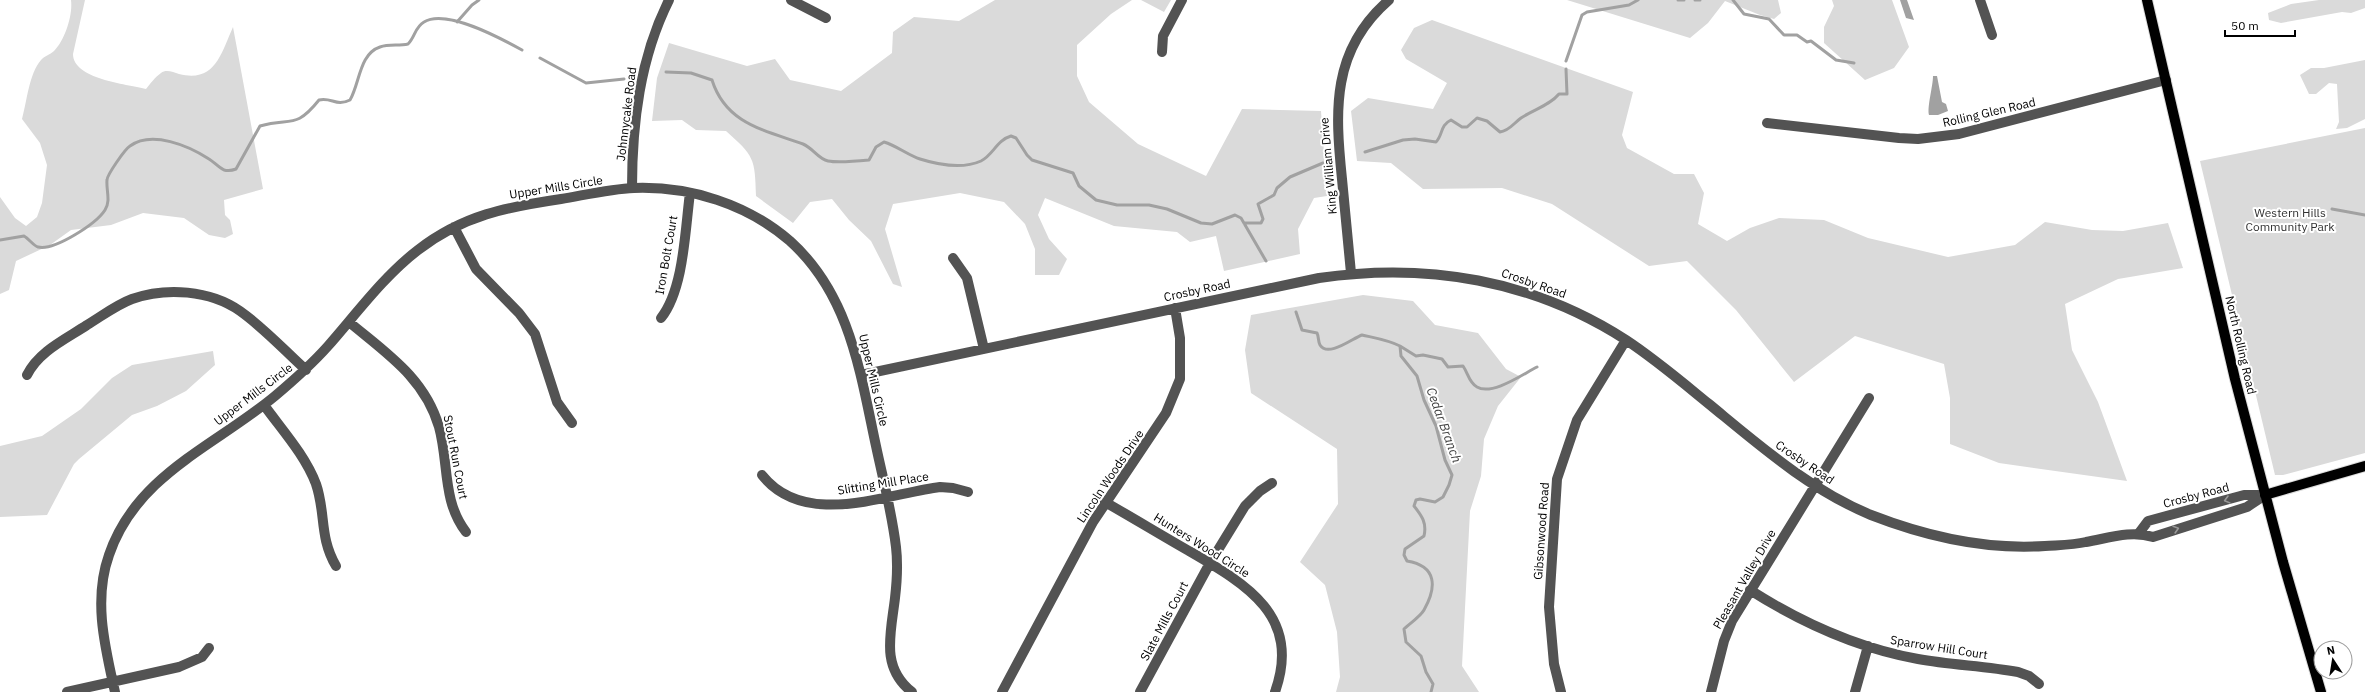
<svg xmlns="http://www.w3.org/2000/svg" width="2365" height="692" font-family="'IBM Plex Sans',sans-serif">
  <rect width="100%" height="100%" fill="#fff"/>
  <path fill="#dadada" d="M71,0H85L73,54C73,79 126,84 146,89C150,84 155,77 161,73C166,69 173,72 179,74C215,83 221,54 233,27L263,189L224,200L225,215L230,220L233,234L225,238L209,235L184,218L143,213L111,225L71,230L50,245L16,261L9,290L0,294V197L15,218L26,226L37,217L42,203L47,165L40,143L22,119C27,101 29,74 41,60C44,56 50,55 54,51C65,40 73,15 71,0Z
    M995,0H1132L1111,14L1077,45V76L1089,102L1138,144L1206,176L1242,109L1321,111L1327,196L1314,198L1298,229L1300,254L1224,271L1216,236L1190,242L1177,232L1114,226L1045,198L1038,215L1049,239L1067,259L1059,275H1035V249L1025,224L1004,202L960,193L893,204L885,229L902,287L893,284L871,241L849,220L832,199L810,202L793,223L756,196C755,158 754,156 726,131L696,130L682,120L652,121L657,78L669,43L747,66L775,59L790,80L841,91L892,53L893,32L914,17L959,21Z
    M1141,0H1171L1164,12Z
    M1567,0H1778L1781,13L1774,19L1760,15L1725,1L1708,23L1690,38Z
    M1832,0H1892L1909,47L1894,68L1865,80L1824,43V27L1834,6Z
    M2319,0H2365V8L2351,13L2342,12L2281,23L2269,20L2268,13L2291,4Z
    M1432,20L1633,92L1622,135L1627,148L1674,174H1694L1704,193L1698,224L1727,241L1750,228L1779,218L1824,220L1868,238L1948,257L2015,245L2045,222L2092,230L2123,231L2168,223L2183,268L2118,279L2065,304L2072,350L2098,402L2127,481L1999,463L1950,444V398L1944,364L1855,336L1794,382L1736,310L1687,261L1649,266L1552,204L1502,188L1423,189L1391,163L1357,161L1351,111L1368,98L1433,109L1447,83L1406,59L1401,50L1414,28Z
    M2365,60V119L2347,128L2336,129L2339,122L2337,84L2329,83L2316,94H2309L2300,75L2311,68H2324Z
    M2365,128V453L2283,475H2275L2200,161Z
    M1363,295L1413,301L1435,325L1478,333L1506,369L1521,377L1498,406L1484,439L1481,476L1470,511L1462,666L1479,692H1336L1340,677L1337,632L1325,585L1300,562L1338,504L1337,449L1251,393L1245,350L1251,315Z
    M213,351L215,365L186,391L157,406L132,415L79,459L74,464L47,515L0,517V446L42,436L81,409L112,378L132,365Z"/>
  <path fill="#a1a1a1" d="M1900,0H1907L1914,20L1906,18Z
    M1933,76H1937L1942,102L1946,104L1948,111L1938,115H1929C1927,107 1933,86 1933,76Z"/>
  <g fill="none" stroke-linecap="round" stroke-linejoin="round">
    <path stroke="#a1a1a1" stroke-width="3" d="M1678,0H1684
      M1695,0H1700
      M1733,0L1744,14L1769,19L1784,35H1797L1807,42L1811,41L1836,60L1854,63
      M457,22L472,5L479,0
      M540,58L586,83L624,79
      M1566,61L1582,15L1587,12L1629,5L1638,0
      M666,72L691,73L712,80C726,124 764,130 803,144C813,148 818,159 828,161C838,163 859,161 869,160L876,147L884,142C897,146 908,155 920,159C939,165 963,169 981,161C993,155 997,140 1011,136L1016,138L1027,155L1032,160L1073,173L1079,186L1096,200L1117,205H1149L1167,209L1201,223L1212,224L1235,215L1241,218L1266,261
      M1365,152L1403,140L1415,139L1436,142C1443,135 1440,125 1451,120L1462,127H1467L1477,118L1487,121L1500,132C1509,131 1514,123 1521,118C1534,109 1549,106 1559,94H1567L1566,69
      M2332,209L2365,215
      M1244,223H1261L1263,219L1258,204L1274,195L1277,188L1290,177L1323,163
      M0,240L24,236C29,239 34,246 38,247C54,251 96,224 105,210C111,201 106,190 107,180C107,175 125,149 130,146C152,130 189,146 209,159C214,162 218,167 224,170C228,171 231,171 236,169L260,126C291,117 295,130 319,100C332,97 336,107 350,100C360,83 359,54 380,47C389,44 399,46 408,44C415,37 415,27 424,22C446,8 502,39 522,50
      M1296,312L1302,330L1317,333C1319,337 1318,342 1320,345C1328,358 1353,338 1362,335C1375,338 1388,340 1400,346L1401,356L1417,376L1424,400L1436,426L1445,460L1452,475L1449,485L1443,497L1435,502L1420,499L1416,500L1414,506C1422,516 1427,523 1424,536L1405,549L1404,555L1407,561C1437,566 1437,587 1424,610C1420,617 1410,623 1404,629L1406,642L1421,656L1426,672L1433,684L1431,692
      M1400,346L1416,356L1423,355L1442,359L1448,367L1463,366C1468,373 1469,383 1477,387C1492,396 1523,374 1537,367"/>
    <g stroke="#dbdbdb" stroke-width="12">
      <path id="major" d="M2147,0L2235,379L2283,562L2321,692
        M2265,495L2365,466"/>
    </g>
    <path stroke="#535353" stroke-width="10" d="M791,0L826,18
      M1980,0L1992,35
      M1162,52L1163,36L1182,0
      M1767,123L1899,138L1918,139L1959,134L2166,80
      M632,188C632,123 640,58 669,0
      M454,227L476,269L519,313L535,334L557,402L572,423
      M953,258L967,278L984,349
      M1351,273C1348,242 1345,211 1342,179C1335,111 1331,50 1389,0
      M661,318C684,289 685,230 690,193
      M349,322C386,353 425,378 439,427C449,463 442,501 466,532
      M27,375C39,351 66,339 87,325C102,316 116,305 132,299C166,287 210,290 240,311C264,328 284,350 306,370
      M861,375L1319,278C1427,262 1533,280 1626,340C1655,359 1682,382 1709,404C1759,445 1810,490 1871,515C1925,536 1986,550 2045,546C2059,545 2073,545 2086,542C2109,538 2131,530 2153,537L2247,507L2265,495
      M264,405C282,430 305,455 316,484C326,513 319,537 336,566
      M762,475C805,529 886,494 940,487L953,488L968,492
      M1105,502C1133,518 1161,535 1189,551C1246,584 1302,616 1275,692
      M2139,533L2148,521L2244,495H2265
      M1750,590C1802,623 1857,648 1918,659C1951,665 1985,666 2018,672L2029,676L2039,684
      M67,692L179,667L202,657L209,648
      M115,692C105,647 93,600 109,555C136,475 215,446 275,396C294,380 312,364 328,346C357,313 384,276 418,250C463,215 507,207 561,199C585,195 610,189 634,188C690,186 747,204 790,241C850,295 860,372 876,446C883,479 892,513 896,547C898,564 897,581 895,598C891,633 880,667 912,692
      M1002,692L1093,522L1166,413L1180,379V338L1175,308
      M1140,692L1210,563L1245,506L1260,491L1272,483
      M1561,692L1554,664L1549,607L1557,479L1577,420L1626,340
      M1711,692L1724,641L1732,621L1869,398
      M1855,692L1868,646"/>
    <use href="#major" stroke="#000" stroke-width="10"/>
  </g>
  <defs><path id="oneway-chevron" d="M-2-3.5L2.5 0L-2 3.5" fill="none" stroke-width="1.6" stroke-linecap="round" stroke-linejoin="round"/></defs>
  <g stroke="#989898">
    <use href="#oneway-chevron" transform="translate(2227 500) rotate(165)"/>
    <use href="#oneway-chevron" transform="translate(2176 529) rotate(-17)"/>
  </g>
  <g text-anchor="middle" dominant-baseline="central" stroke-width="4" stroke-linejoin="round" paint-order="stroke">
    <g font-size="12" fill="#000" stroke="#fff">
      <text transform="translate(1989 112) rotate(-13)">Rolling Glen Road</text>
      <text transform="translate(626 114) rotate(-83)">Johnnycake Road</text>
      <text transform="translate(1328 166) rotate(-95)">King William Drive</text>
      <text transform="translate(556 187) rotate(-9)">Upper Mills Circle</text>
      <text transform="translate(666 255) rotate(-80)">Iron Bolt Court</text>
      <text transform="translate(1534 283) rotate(19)">Crosby Road</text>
      <text transform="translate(1197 290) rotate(-12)">Crosby Road</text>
      <text transform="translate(2241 345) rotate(77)">North Rolling Road</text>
      <text transform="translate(874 380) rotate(77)">Upper Mills Circle</text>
      <text transform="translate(253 394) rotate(-37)">Upper Mills Circle</text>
      <text transform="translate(456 457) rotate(79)">Stout Run Court</text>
      <text transform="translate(1805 462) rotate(34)">Crosby Road</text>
      <text transform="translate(1110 476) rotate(-56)">Lincoln Woods Drive</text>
      <text transform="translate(883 483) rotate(-9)">Slitting Mill Place</text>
      <text transform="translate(2196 495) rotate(-15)">Crosby Road</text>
      <text transform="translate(1541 531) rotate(-86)">Gibsonwood Road</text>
      <text transform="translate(1202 545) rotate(32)">Hunters Wood Circle</text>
      <text transform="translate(1744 579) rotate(-60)">Pleasant Valley Drive</text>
      <text transform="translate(1164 621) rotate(-62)">Slate Mills Court</text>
      <text transform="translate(1939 647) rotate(9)">Sparrow Hill Court</text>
    </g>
    <g font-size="12" fill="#313131" stroke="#fff">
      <text x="2290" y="212">Western Hills<tspan x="2290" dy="14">Community Park</tspan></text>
    </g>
    <g font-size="13" font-style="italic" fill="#424242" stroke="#fff">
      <text transform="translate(1444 425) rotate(70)">Cedar Branch</text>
    </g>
  </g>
  <g transform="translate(2333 660) rotate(348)"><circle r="19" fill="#ffffff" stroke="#999999"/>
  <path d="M0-3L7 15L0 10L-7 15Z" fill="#000000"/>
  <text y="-6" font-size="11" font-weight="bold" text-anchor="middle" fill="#000000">N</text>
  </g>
  <path d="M2225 30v6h70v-6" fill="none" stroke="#000000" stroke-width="2"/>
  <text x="2231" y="30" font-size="12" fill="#000000" stroke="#ffffff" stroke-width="3" paint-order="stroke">50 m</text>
</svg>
